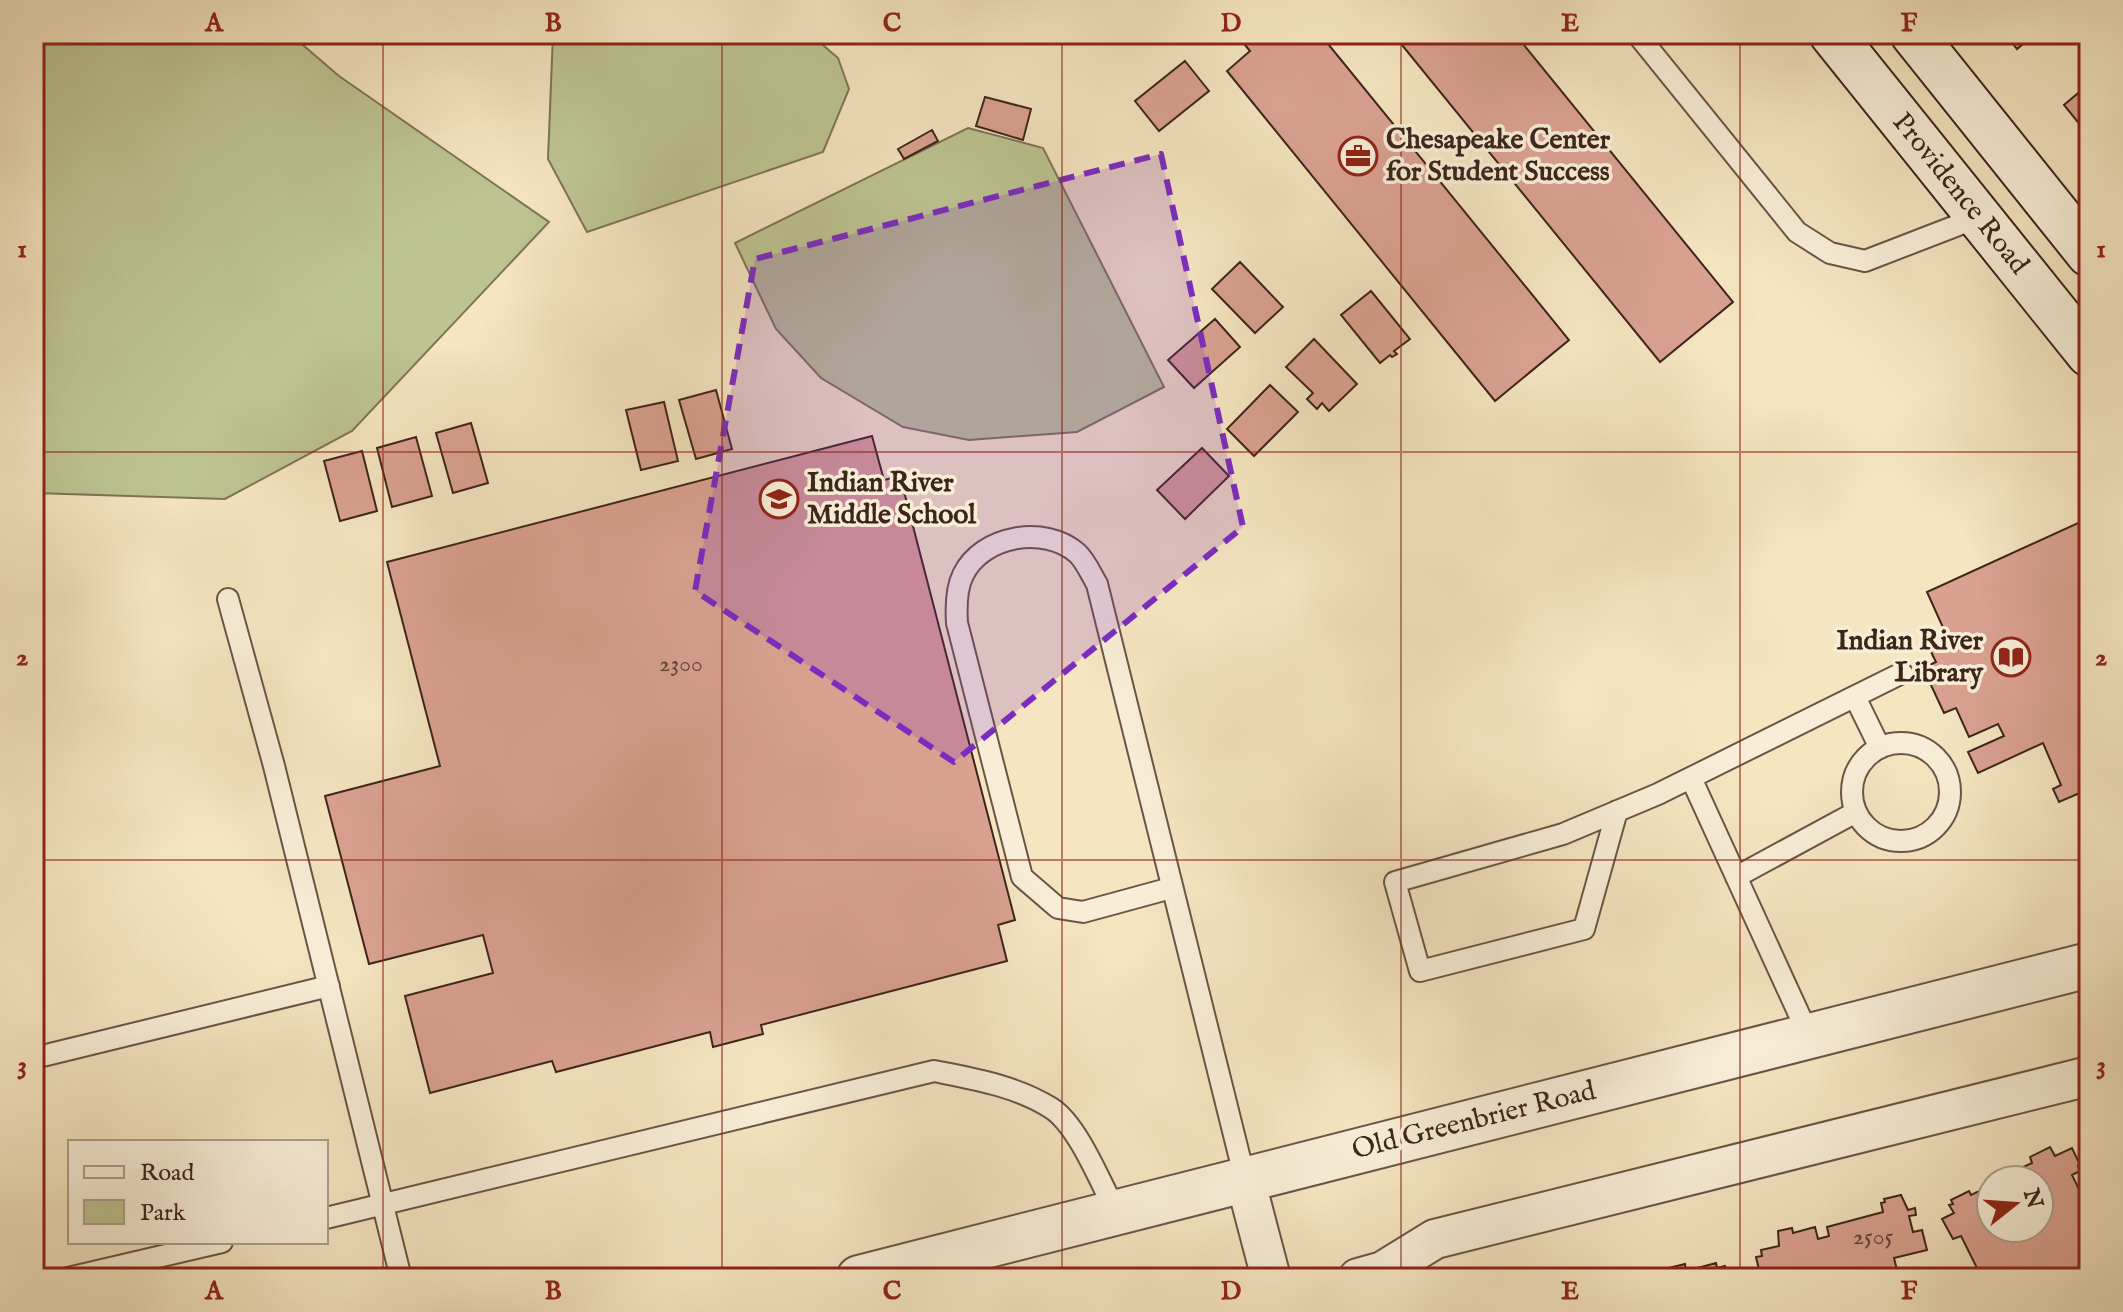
<svg xmlns="http://www.w3.org/2000/svg" width="2123" height="1312" font-family="'IM FELL English',serif">
  <rect width="100%" height="100%" fill="#f5e5c1"/>
  <filter id="stains"><feTurbulence type="fractalNoise" baseFrequency=".0025" numOctaves="4"/><feColorMatrix values="0 0 0 0 .2 0 0 0 0 .09 0 0 0 0 .02 0 0 0 .5 -.17"/></filter>
  <radialGradient id="worn" r=".72"><stop offset=".6" stop-color="#630" stop-opacity="0"/><stop offset="1" stop-color="#630" stop-opacity=".3"/></radialGradient>
  <path fill="#bdc492" stroke="#7d7457" stroke-width="2" d="M36,34H290L339,76L549,222L352,431L225,499L34,493Z
    M553,34H810L838,58L849,89L823,152L587,232L548,159Z
    M968,128L1043,148L1164,387L1077,432L969,440L903,427L821,378L776,329L735,243Z"/>
  <path fill="#daa191" stroke="#3d251c" stroke-width="2" d="M1236,34H1320L1569,340L1495,401L1227,71L1250,51Z
    M1393,34H1515L1733,302L1660,362Z
    M2005,34H2035L2017,49Z
    M1185,61L1209,91L1159,131L1135,101Z
    M2089,84V136L2064,105Z
    M985,97L1031,109L1023,140L976,126Z
    M932,130L938,141L904,159L898,149Z
    M1240,262L1283,307L1255,333L1212,289Z
    M1371,291L1410,339L1394,351L1397,354L1392,357L1390,355L1380,363L1341,315Z
    M1215,319L1240,347L1194,388L1168,360Z
    M1314,339L1357,384L1329,411L1322,403L1317,409L1307,399L1313,393L1286,367Z
    M1270,385L1298,412L1254,456L1227,429Z
    M716,390L732,449L696,459L679,400Z
    M664,402L678,461L641,470L626,410Z
    M471,423L488,483L453,493L436,433Z
    M872,436L884,480L900,476L1015,920L998,925L1007,961L761,1025L763,1034L713,1047L710,1032L556,1072L552,1061L430,1093L405,996L493,973L483,935L369,964L325,796L440,766L387,562Z
    M416,437L432,496L392,507L377,448Z
    M1202,448L1229,476L1185,519L1157,490Z
    M362,451L377,511L340,521L324,461Z
    M2089,518V789L2059,802L2053,789L2061,785L2043,743L1978,773L1968,752L2004,736L1998,724L1969,737L1956,708L1944,713L1923,668L1936,662L1931,652L1950,643L1927,592Z
    M2050,1147L2055,1156L2072,1148L2080,1165L2078,1166L2080,1171L2072,1175L2089,1210V1278H1982L1961,1236L1953,1239L1942,1219L1954,1213L1949,1205L1953,1204L1951,1200L1969,1191L1971,1195L1990,1186L1991,1228H2039V1180H2027L2021,1168L2032,1163L2030,1157Z
    M1901,1195L1908,1210L1915,1208L1916,1215L1909,1216L1913,1232L1922,1230L1927,1250L1894,1258L1899,1278H1761L1756,1257L1762,1256L1761,1250L1779,1246L1778,1231L1792,1228L1793,1233L1815,1227L1818,1239L1829,1236L1827,1227L1883,1212L1881,1203L1885,1202L1884,1199Z
    M1716,1263L1717,1268L1725,1266L1728,1278H1662L1660,1270L1685,1264L1686,1271Z"/>
  <g fill="none" stroke-linecap="round" stroke-linejoin="round">
    <g stroke="#6b5545" stroke-width="24">
      <path id="service" d="M1637,34L1797,232L1830,253L1865,261L1979,217
        M228,599L274,766L401,1278
        M1855,697L1880,748
        M1852 792a49 49 0 1 1 98 0a49 49 0 1 1-98 0Z
        M1691,778L1809,1036
        M1617,811L1584,929L1420,971L1395,882L1563,834L1658,794L1902,673
        M1736,877L1856,812
        M1171,888L1083,912L1058,908L1022,877L957,623C956,607 956,589 963,575C982,535 1045,525 1077,553C1085,560 1091,574 1097,584L1245,1179
        M34,1058L329,986
        M326,1218L934,1071C974,1079 1016,1086 1051,1108C1078,1125 1101,1184 1116,1212
        M68,1278L222,1242"/>
    </g>
    <g stroke="#6b5545" stroke-width="42">
      <path id="minor" d="M1245,1179L1271,1278
        M1358,1278L1383,1271L1435,1239L2089,1076"/>
    </g>
    <g stroke="#6b5545" stroke-width="48">
      <path id="tertiary" d="M859,1278L2089,965"/>
    </g>
    <g stroke="#3d251c" stroke-width="48">
      <path id="secondary" d="M1832,34L2089,354
        M1913,34L2089,254"/>
    </g>
    <use href="#service" stroke="#f8eed7" stroke-width="20"/>
    <use href="#minor" stroke="#f8eed7" stroke-width="38"/>
    <use href="#tertiary" stroke="#f8eed7" stroke-width="44"/>
    <use href="#secondary" stroke="#f8eed7" stroke-width="44"/>
  </g>
  <path fill="#7b2cbf" fill-opacity="0.2" stroke="#7b2cbf" stroke-width="6" stroke-dasharray="16 10" stroke-linejoin="round" d="M1161,154L1243,527L954,762L695,591L755,259Z"/>
  <path fill="none" stroke="#8f2418" stroke-width="2" stroke-opacity="0.55" d="M383,34V1278M722,34V1278M1062,34V1278M1401,34V1278M1740,34V1278M34,452H2089M34,860H2089"/>
  <defs>
    <g id="office-ring" transform="scale(2)"><circle r="9.5" fill="#f8eed7" stroke="#8f2418" stroke-width="1.5"/><path d="M-6-3h4V-5.5h4V-3h4V5H-6ZM-1-4.5V-3h2v-1.5ZM-6 0V1H6V0Z" fill="#8f2418"/></g>
    <g id="school-ring" transform="scale(2)"><circle r="9.5" fill="#f8eed7" stroke="#8f2418" stroke-width="1.5"/><path d="M0-5L7-2L0 1L-7-2ZM-4 1L0 2.5L4 1V4Q0 6-4 4Z" fill="#8f2418"/></g>
    <g id="library-ring" transform="scale(2)"><circle r="9.5" fill="#f8eed7" stroke="#8f2418" stroke-width="1.5"/><path d="M-6-4Q-3-5.5-.7-3.5V5Q-3 3-6 4ZM6-4Q3-5.5 .7-3.5V5Q3 3 6 4Z" fill="#8f2418"/></g>
  </defs>
  <g fill-rule="evenodd">
    <use href="#office-ring" x="1358" y="156"/>
    <use href="#school-ring" x="779" y="499"/>
    <use href="#library-ring" x="2011" y="657"/>
  </g>
  <g text-anchor="middle" dominant-baseline="central" stroke-width="7" stroke-linejoin="round" paint-order="stroke">
    <g font-size="24" fill="#644439">
      <text x="681" y="664">2300</text>
      <text x="1873" y="1237">2505</text>
    </g>
    <g font-size="28" font-weight="bold" fill="#3d251c" stroke="#f8eed7" text-anchor="start">
      <text x="1386" y="140">Chesapeake Center<tspan x="1386" dy="32">for Student Success</tspan></text>
      <text x="807" y="483">Indian River<tspan x="807" dy="32">Middle School</tspan></text>
      <text x="1983" y="641" text-anchor="end">Indian River<tspan x="1983" dy="32">Library</tspan></text>
    </g>
    <g font-size="28" fill="#3d251c" stroke="#f8eed7">
      <text transform="translate(1960 194) rotate(51)">Providence Road</text>
      <text transform="translate(1474 1121) rotate(-14)">Old Greenbrier Road</text>
    </g>
  </g>
  <rect width="2123" height="1312" fill="none" stroke="#f5e5c1" stroke-width="88"/>
  <rect x="68" y="1140" width="260" height="104" fill="#f8eed7" stroke="#ad9e8c" stroke-width="2"/>
  <rect x="84" y="1166" width="40" height="12" fill="#f8eed7" stroke="#ad9e8c" stroke-width="2"/>
  <text x="140" y="1180" font-size="24" fill="#3d251c">Road</text>
  <rect x="84" y="1200" width="40" height="24" fill="#bdc492" stroke="#ad9e8c" stroke-width="2"/>
  <text x="140" y="1220" font-size="24" fill="#3d251c">Park</text>
  <g transform="translate(2015 1204) rotate(73)"><circle r="38" fill="#f8eed7" stroke="#ad9e8c" stroke-width="2"/>
  <path d="M0-6L14 30L0 20L-14 30Z" fill="#8f2418"/>
  <text y="-12" font-size="22" font-weight="bold" text-anchor="middle" fill="#3d251c">N</text>
  </g>
  <rect x="44" y="44" width="2035" height="1224" fill="none" stroke="#8f2418" stroke-width="3"/>
  <g font-size="26" text-anchor="middle" font-weight="bold" fill="#8f2418">
    <text x="214" y="31">A</text>
    <text x="553" y="31">B</text>
    <text x="892" y="31">C</text>
    <text x="1231" y="31">D</text>
    <text x="1570" y="31">E</text>
    <text x="1909" y="31">F</text>
    <text x="22" y="257">1</text>
    <text x="2101" y="257">1</text>
    <text x="22" y="665">2</text>
    <text x="2101" y="665">2</text>
    <text x="22" y="1073">3</text>
    <text x="2101" y="1073">3</text>
    <text x="214" y="1299">A</text>
    <text x="553" y="1299">B</text>
    <text x="892" y="1299">C</text>
    <text x="1231" y="1299">D</text>
    <text x="1570" y="1299">E</text>
    <text x="1909" y="1299">F</text>
  </g>
  <rect width="100%" height="100%" filter="url(#stains)"/>
  <rect width="100%" height="100%" fill="url(#worn)"/>
</svg>
